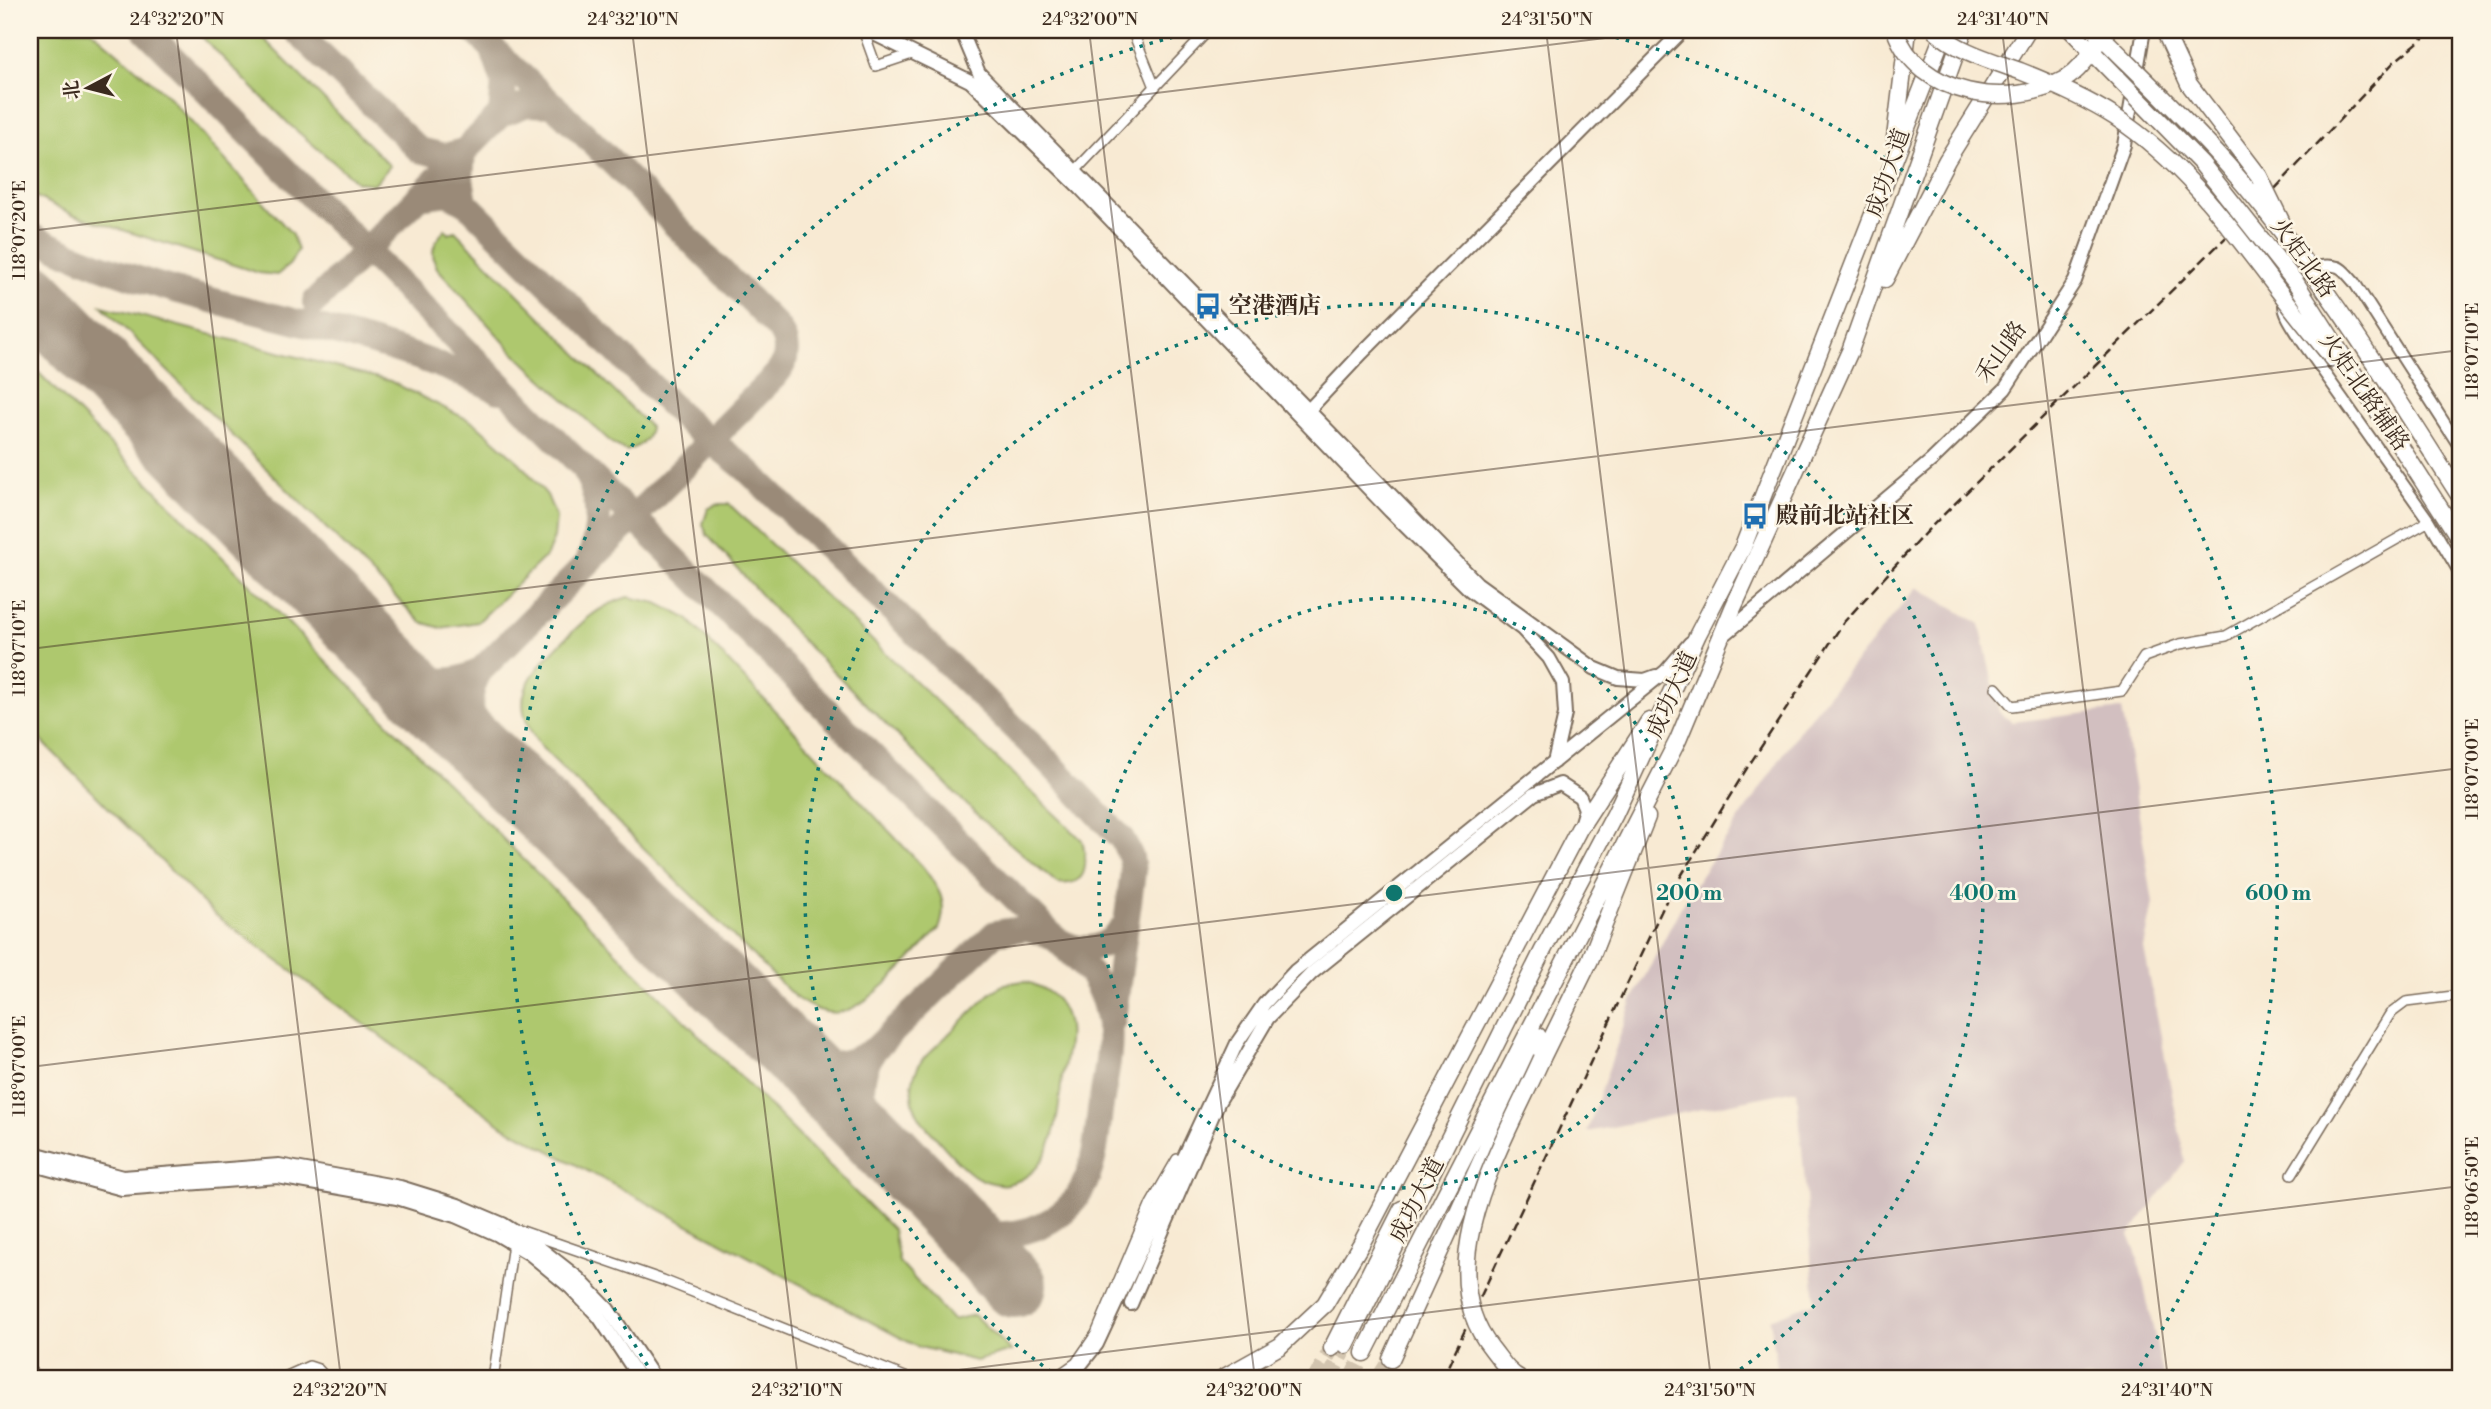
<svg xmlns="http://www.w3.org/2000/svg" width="2491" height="1409" font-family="'Libre Bodoni','Noto Serif SC',serif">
  <rect width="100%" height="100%" fill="#fcf5e5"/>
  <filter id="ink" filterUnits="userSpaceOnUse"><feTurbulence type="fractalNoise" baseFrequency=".0143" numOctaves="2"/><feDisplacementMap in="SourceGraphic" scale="14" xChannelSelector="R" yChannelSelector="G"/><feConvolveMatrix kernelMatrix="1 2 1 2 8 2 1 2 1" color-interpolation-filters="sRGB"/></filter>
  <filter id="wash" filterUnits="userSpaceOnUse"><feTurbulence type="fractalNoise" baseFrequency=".00686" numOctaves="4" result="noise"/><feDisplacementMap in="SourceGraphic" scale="28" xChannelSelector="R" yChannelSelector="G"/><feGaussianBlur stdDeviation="1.57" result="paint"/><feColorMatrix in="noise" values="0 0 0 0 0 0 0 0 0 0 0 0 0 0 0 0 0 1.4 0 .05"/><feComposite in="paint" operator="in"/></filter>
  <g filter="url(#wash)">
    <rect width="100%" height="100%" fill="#f8ead3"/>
    <path fill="#d2bfc0" d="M1917,587L1980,624L1999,712L2012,722L2122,709L2153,903L2144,948L2185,1161L2129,1235L2138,1258L2164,1379H1779L1770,1319L1815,1302L1797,1090L1587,1132L1632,1001L1684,901L1801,728Z"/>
    <path fill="#aec86e" stroke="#747946" stroke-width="2" d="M30,30H91L166,94L291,233L298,250L290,264L277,275L259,273L72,214L30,194Z
      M195,30H255L390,166L374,184L357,182L290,125Z
      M445,229L449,234L455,231L650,427C648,442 640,446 626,451L613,444L513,352L437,268C429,251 434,243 445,229Z
      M102,306L390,381L475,423L520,463L547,495L556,517L554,538L547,555L478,622L441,628L421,622Z
      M30,364L893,1230L899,1262L952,1320L974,1315L1011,1351L976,1361L916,1346L503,1126L214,914L30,729Z
      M717,504H729L1082,840C1088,864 1089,887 1057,883L980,818L798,636L707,535L703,524L708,509Z
      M628,597L657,603L688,619L923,867C939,889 949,902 939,929C917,951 871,1007 841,1012C824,1015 810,1007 796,998L540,746C507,699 527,678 561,643C583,621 598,606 628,597Z
      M1023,981C1045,987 1062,997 1067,1021C1072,1039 1063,1067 1061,1085C1058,1124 1051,1176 1007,1184C998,1186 979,1180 972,1174C957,1163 944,1146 931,1132C910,1110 905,1086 922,1060L992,992L1005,984Z"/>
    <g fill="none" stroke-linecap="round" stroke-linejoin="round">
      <path stroke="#9a8a78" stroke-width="26" d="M145,30L1090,973C1121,1021 1108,1058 1100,1111C1097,1135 1095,1161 1085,1183C1066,1226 1009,1245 967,1228C950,1220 937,1202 924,1189C887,1153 838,1102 875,1049C813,1088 783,1044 742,1002
        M295,30L419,150L445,156L463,151L461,179L465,202
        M473,30L583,133L777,327C789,342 789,360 776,375L480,671
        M493,50L504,82L501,114L527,104L554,105
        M418,197L447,193L465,202L691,425L746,469L1041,754L1122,839L1131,857L1133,872L1113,1020
        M30,235C178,311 350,317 499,391
        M315,302L501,114
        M587,475C602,503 600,533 588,562
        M400,671C426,683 454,685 480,671C462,700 472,731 487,758
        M1060,941C1087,956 1110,947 1126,923
        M875,1049L995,933L1027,928L1054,937"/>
      <path stroke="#9a8a78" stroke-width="66" d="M30,294C182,449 332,607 488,759C666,932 847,1101 1014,1285"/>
    </g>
  </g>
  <g filter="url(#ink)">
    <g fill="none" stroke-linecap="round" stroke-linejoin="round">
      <path stroke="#d2c4af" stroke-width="16" stroke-dasharray="16 8" stroke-linecap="butt" d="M1315,1379L1332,1348
        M1329,1379L1346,1345
        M1351,1379L1364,1353
        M1378,1379L1391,1359"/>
      <g stroke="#7d6d5d" stroke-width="12">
        <path id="minor" d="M863,30L876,66L912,54
          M1132,30L1155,87
          M1076,170L1209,30
          M1996,688L2012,706L2122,691L2144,657L2180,644L2226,636L2429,521
          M2292,1174L2390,1014L2406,1002L2461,995
          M519,1230L663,1280L910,1379
          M30,1370L38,1379
          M280,1379L309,1366L318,1369L327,1379
          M493,1379L513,1244
          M1053,1379L1076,1363L1096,1334L1151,1204L1177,1159"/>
      </g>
      <g stroke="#7d6d5d" stroke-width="14">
        <path id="tertiary" d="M2461,449L2354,282C2349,277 2344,269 2338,267C2313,260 2283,279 2284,305C2284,316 2296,330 2301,340L2429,521L2461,575"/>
      </g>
      <g stroke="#7d6d5d" stroke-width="16">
        <path id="secondary" d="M866,30L970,81L1081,189L1390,511L1470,590L1522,629L1549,658L1563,683L1565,714L1554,762
          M961,30L979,73L1477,583L1594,668L1618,678L1645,680L1656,676
          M1303,416L1362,353L1683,30
          M1722,637L1932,460L2005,389L2075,281L2124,145L2144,30
          M30,1152L123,1177L279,1165L400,1187L458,1205L503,1224L536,1245L578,1278L608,1309L655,1379
          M30,1164L122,1189L278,1177L397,1198L455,1216L498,1235L530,1254L570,1287L599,1317L640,1379
          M1131,1304L1218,1103L1268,1018L1312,973L1534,794L1560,784L1580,797L1585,809L1581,822
          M1065,1379L1075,1372L1097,1344L1237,1043L1264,1004L1295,971L1666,671L1690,643"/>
      </g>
      <g stroke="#7d6d5d" stroke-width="19">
        <path id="trunk" d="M1895,138L1908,30
          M1885,279L1947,160L2028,30
          M1542,1058L1590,960L1647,817
          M1346,1345L1542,952L1615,814L1698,634L1743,547L1945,30
          M1332,1348L1402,1209
          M1364,1353L1678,740L1733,608L1850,351L1964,30
          M1391,1359L1538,1036
          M1221,1379L1280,1346L1325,1304L1361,1244L1579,829L1649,721"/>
      </g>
      <use href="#minor" stroke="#fff" stroke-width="9"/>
      <use href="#tertiary" stroke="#fff" stroke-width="10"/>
      <use href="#secondary" stroke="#fff" stroke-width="12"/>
      <use href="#trunk" stroke="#fff" stroke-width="16"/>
      <path stroke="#3b2a1e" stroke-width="2.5" stroke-dasharray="10 5" stroke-linecap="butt" d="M1442,1379L1667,899L1747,768L1844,622L1925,533L2271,193L2394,62L2433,30"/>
      <g stroke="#7d6d5d" stroke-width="19" stroke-linecap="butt">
        <path id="trunk-bridge" d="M1895,30C1918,97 2010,110 2065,79C2080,70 2089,57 2097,43
          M1934,30C1959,52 1990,60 2020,71C2053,84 2085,98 2115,117C2210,179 2264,282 2338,364
          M2071,30L2201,163L2296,283L2461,541
          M2095,30C2140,75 2187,119 2229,167C2318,269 2389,385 2461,498
          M2164,30L2189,84L2259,176L2282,223
          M1521,1379C1508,1373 1501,1360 1492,1349C1425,1267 1506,1139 1542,1058"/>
      </g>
      <use href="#trunk-bridge" stroke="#fff" stroke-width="16"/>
    </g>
  </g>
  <path fill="none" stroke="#3b2a1e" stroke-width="2" stroke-opacity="0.45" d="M176,30L341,1379M632,30L798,1379M1089,30L1255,1379M1546,30L1711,1379M2002,30L2168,1379M2459,30L2461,50M30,231L1670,30M30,649L2461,350M30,1067L2461,768M885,1379L2461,1186"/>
  <g fill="none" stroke="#0f766e" stroke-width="3.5" stroke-dasharray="3.5 7">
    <circle cx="1394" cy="893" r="295"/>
    <path d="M1060 1378A589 589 0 1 1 1728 1378"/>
    <path d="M653 1374A884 884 0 0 1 1203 30M1585 30A884 884 0 0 1 2135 1374"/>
  </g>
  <defs>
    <g id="bus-bare" transform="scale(2.1)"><path d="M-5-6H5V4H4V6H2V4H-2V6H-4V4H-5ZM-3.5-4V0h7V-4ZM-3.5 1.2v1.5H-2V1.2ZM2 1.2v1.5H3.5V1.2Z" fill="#1f6fb2" stroke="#fcf5e5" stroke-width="2.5" paint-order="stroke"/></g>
  </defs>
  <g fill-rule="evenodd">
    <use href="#bus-bare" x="1208" y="306"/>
    <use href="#bus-bare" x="1755" y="516"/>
  </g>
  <g text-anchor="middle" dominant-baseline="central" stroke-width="5" stroke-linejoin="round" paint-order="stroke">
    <g font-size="23" fill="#3b2a1e" stroke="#fcf5e5">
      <text transform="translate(1888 173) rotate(-71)">成功大道</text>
      <text transform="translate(2303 258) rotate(54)">火炬北路</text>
      <text transform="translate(2001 352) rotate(-54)">禾山路</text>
      <text transform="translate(2364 392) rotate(55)">火炬北路辅路</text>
      <text transform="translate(1672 695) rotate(-66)">成功大道</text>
      <text transform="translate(1417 1200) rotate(-63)">成功大道</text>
    </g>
    <g font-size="23" font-weight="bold" fill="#3b2a1e" stroke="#fcf5e5" text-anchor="start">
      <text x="1229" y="306">空港酒店</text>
      <text x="1776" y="516">殿前北站社区</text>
    </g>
  </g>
  <circle cx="1394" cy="893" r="10" fill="#0f766e" stroke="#fcf5e5" stroke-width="3.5"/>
  <g font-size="21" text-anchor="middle" font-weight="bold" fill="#0f766e" stroke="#fcf5e5" stroke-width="5" stroke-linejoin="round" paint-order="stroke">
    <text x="1689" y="900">200 m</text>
    <text x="1983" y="900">400 m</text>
    <text x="2278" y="900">600 m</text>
  </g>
  <rect width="2491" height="1409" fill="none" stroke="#fcf5e5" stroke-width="77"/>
  <g transform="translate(88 88) rotate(263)" stroke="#fcf5e5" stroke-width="5" paint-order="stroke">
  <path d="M0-5L12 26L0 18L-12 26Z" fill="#3b2a1e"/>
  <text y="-10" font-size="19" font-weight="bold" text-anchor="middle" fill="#3b2a1e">北</text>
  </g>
  <rect x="38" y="38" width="2414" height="1332" fill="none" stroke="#3b2a1e" stroke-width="2.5"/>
  <g font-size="18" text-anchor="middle" fill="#3b2a1e">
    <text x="177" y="25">24°32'20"N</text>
    <text x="633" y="25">24°32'10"N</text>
    <text x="1090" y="25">24°32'00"N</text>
    <text x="1547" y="25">24°31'50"N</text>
    <text x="2003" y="25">24°31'40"N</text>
    <text transform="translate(19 230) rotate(-90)" y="6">118°07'20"E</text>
    <text transform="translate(2472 351) rotate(-90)" y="6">118°07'10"E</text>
    <text transform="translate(19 648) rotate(-90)" y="6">118°07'10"E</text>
    <text transform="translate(2472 769) rotate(-90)" y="6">118°07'00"E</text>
    <text transform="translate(19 1066) rotate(-90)" y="6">118°07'00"E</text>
    <text transform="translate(2472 1187) rotate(-90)" y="6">118°06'50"E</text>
    <text x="340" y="1396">24°32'20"N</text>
    <text x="797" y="1396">24°32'10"N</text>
    <text x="1254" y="1396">24°32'00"N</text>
    <text x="1710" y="1396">24°31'50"N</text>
    <text x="2167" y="1396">24°31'40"N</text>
  </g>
</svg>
